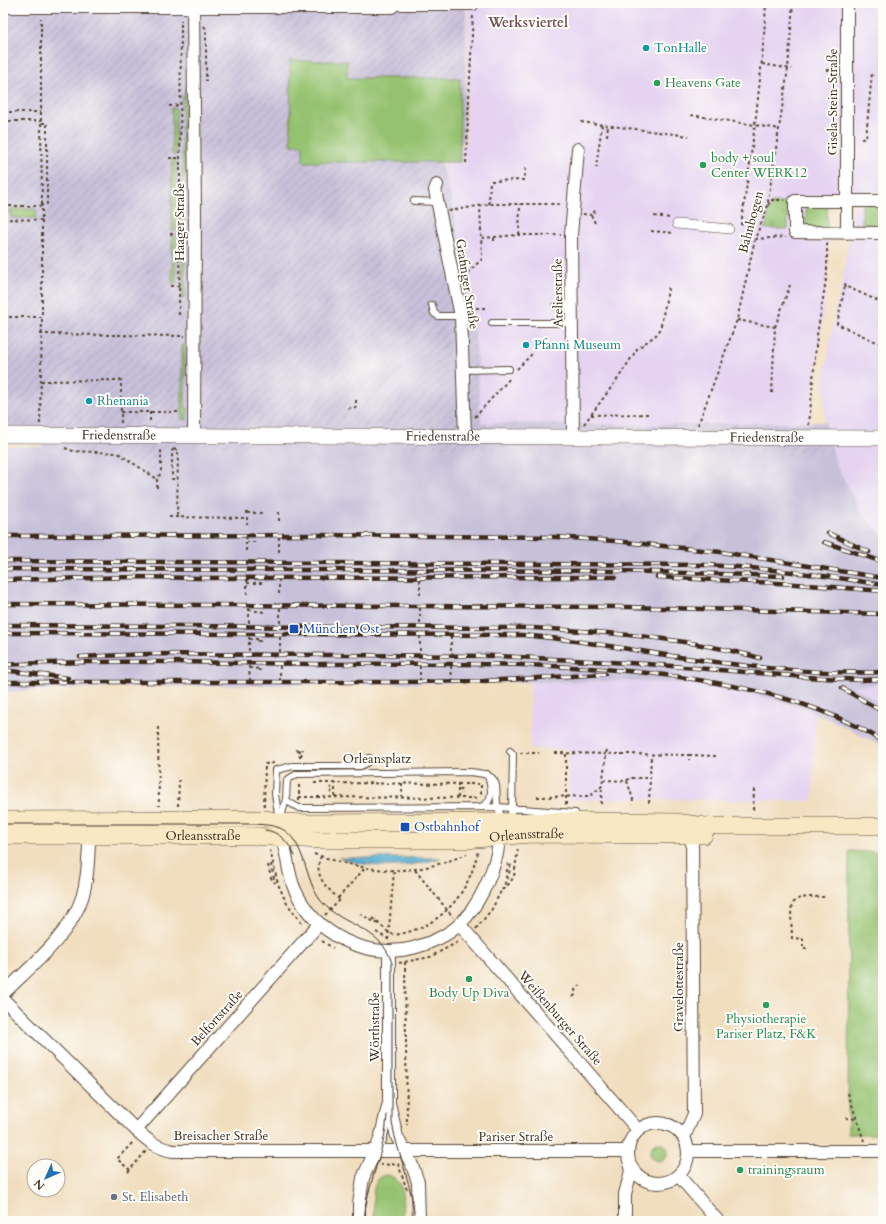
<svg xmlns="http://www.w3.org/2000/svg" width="886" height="1224" font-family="Cardo,serif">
  <defs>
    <pattern id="industrial-furrows" width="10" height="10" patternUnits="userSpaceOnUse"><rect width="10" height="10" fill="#c7c0d9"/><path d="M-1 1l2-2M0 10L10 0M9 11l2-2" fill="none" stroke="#aca5ba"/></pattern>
    <pattern id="grass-tufts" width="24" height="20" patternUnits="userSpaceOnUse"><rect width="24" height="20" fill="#95c26f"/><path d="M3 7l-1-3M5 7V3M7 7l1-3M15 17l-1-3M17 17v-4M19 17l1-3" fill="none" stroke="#7b9e5b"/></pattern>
    <pattern id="water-rules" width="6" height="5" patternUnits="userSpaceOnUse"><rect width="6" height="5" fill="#5ab4d8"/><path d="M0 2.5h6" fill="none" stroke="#4c93af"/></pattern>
  </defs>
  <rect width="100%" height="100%" fill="#fdfcf7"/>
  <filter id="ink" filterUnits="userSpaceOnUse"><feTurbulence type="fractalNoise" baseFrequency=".025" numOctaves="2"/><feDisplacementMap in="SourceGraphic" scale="8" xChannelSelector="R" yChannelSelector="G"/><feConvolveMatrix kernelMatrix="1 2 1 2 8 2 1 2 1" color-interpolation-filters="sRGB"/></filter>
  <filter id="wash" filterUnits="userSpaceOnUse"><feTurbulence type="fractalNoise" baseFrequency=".012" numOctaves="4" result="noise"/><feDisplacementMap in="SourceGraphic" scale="16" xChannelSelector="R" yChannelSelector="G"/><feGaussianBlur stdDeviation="0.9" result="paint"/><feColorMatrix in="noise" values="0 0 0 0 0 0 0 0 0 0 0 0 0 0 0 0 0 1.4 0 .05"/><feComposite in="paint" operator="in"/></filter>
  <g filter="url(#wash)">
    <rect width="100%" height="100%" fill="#f1debf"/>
    <path fill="#e5d3f1" d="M467,3H883V192L828,194V276L810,423L652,425L481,423L474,321L451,198L442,162L346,161L460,147L467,143Z
      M854,205L883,206V536L863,515L836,465L825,422L824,379L836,307L843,276Z
      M630,681L695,684L746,693L801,708L815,713L813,801L633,799L568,800V749H530V682Z
      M883,684V706L853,686Z"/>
    <path fill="url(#industrial-furrows)" d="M3,3H466L465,142L439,157L451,198L474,321L481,423L652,425L825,422L833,452L165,446V481H152L118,457L71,455L61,450L42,447V430L3,429Z"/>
    <path fill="#c7c0d9" d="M3,446L42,447L61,450L71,455L118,457L152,481L165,480V446L833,452L836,465L863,515L883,536V684L854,686L883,706V747L833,721L801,707L746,693L695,684L630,681L530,682L114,687L3,692Z"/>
    <path fill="url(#grass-tufts)" stroke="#687646" d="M186,86L187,88L185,100V296L182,299V100Z
      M172,108H176V155H172Z
      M172,160H176V231H172Z
      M771,203H788V229H765Z
      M172,236H176V283H172Z
      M182,345H185V407L188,408L187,420L182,419Z
      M650 1152a9 9 0 1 1 18 0a9 9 0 1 1-18 0Z"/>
    <path fill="#95c26f" stroke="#687646" d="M290,61H347V78H460V162H303V145H291Z
      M806,203H827V230L806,229Z
      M862,204H883V230H862Z
      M11,209H36V218H11Z
      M849,851L883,852V1134H848Z
      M387,1175C408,1179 402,1205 402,1221H374C374,1205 368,1178 387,1175Z"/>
    <path fill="url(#water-rules)" stroke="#4a6f7b" d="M339,858H440C404,869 376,869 339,858Z"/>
  </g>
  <g filter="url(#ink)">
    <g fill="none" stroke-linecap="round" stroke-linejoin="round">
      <g stroke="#564536" stroke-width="8">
        <path id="service" d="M392,7H474
          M414,201L438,202
          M432,305L434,313L438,316H461
          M556,306H573
          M492,323H573
          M463,370L509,369
          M510,751L513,754L512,809L511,812
          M286,799L290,803L299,808L498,807L575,813
          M482,806C495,802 491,784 487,774
          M279,821L275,794L276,770L293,766H361L368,762L369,758
          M280,821L286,799L287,780L297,774L467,772C514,774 486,794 503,819"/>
      </g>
      <g stroke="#564536" stroke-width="10">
        <path id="pedestrian" d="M677,224L729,229"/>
      </g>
      <g stroke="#564536" stroke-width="14">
        <path id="minor" d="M193,3L195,211L194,436
          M3,7H392V3
          M437,185L435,190L461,316L465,437
          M883,201H795V232L883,233
          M847,233V3
          M573,437L571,235L578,149
          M280,831C281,838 283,843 285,849C288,863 289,877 295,890C315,934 366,960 413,948C429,944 449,935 461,923C478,906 491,878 497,854C498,846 499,838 502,830
          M460,925L638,1130
          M389,952V1103L397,1137L412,1165L418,1182L419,1221
          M3,994C31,966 69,936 82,898C89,875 88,852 90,828
          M3,999L136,1130C148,1141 157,1148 173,1151H628
          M628 1153a30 30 0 1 1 60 0a30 30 0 1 1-60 0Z
          M136,1130L319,924
          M684,1137L694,1114L692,835
          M688,1151H883
          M678,1175L718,1221
          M359,1221V1204L363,1178L380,1140L388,1106
          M625,1221V1194L632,1167"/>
      </g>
      <g stroke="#564536" stroke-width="16">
        <g id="tertiary">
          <path id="s1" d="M3,435L883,438"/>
        </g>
      </g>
      <g stroke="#564536" stroke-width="18">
        <g id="secondary">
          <path d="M3,820L266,819L279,822L310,823L609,821L675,822L705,826H883"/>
          <path id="s2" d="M3,836H253L319,840H465L530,834L704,835"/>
        </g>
      </g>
      <path stroke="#564536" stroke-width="2" stroke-dasharray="3 3" stroke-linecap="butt" d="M204,26L206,29V81
        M762,64L792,69
        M827,70H831
        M169,106L180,105
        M3,112H41
        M691,115L780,129
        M3,121H41
        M581,122L689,136
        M41,123L42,204
        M607,136L608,125
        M861,139L866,138L872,72
        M169,158H180
        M466,163L473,14
        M598,167H596L602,125
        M489,204L490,181L524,180L526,168
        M768,205L771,200H785
        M3,206H42
        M449,211L489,204H562
        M583,214L591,215
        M654,216L670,218
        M3,219L42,220
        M595,223L591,215L597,209
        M741,225C752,151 762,78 766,3
        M741,225L766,209
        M651,231L674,233
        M170,234H179
        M519,235L520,204
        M482,238L519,235H561
        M494,238V244
        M755,239L786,237
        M463,277L482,259L480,205
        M170,286H179
        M845,286L846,280
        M883,303L845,286L837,324L883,345
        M470,308H487
        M179,315L181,20
        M3,317H42V204H47V123H41V18
        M737,320L775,327L772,393
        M775,327L790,285
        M40,334L185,336
        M517,369L533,353
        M41,381L121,380V424
        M348,408L356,407V400
        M121,412H179
        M150,412V423
        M591,415L651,414
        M475,417L511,377
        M40,424L42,317
        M584,424L619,377L637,349L656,335L660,330L669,285
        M698,425L737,320L755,239L767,208L788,69L793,3
        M809,425L817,335L827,274V243
        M65,448L73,451L118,453L157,479
        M174,449L178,451L177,517
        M174,449L172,451V479H178
        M157,488V479L161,473V448
        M247,511V524
        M279,512V524
        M247,513H261L258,515
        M169,517L247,518
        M246,542H256
        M246,551V537
        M279,552V537
        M247,579V595
        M279,579V595
        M420,580V596
        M247,583H264
        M249,608V624
        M280,608V624
        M420,608V624
        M249,610L264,612
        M420,636V652
        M451,636V652
        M280,637V652
        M249,639H259L260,641H257
        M249,651V637
        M249,666L250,680
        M280,666V680
        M420,666V680
        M451,666L452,679
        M249,668L260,669V670H258
        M158,727L159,806
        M297,749L300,757
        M300,749V758
        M520,753H539
        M555,753L689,755V760
        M566,754V805
        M689,755L715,756V760
        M301,756L303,749
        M603,780L627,781L633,799L632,804
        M627,781L629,778H650
        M314,783L481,784V796
        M458,783V798
        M461,788L460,791L461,794
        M330,793L333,790L330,787
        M299,797L479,798
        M335,797V783
        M537,797L590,796L602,786L607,748
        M402,798V783
        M299,800V783
        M649,803L651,755
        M601,804L602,786
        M178,806L179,780
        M264,806L265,764L274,763
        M753,810L754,789
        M883,846V992
        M270,850L278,884L286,902L303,925
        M314,854C372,873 410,878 467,854
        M321,856C313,876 326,887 340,900
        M271,864L275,883
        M268,865L271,878L275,883
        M415,870L453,917
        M506,878L508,862
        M502,890L509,874L511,863
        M338,898L365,868
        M360,914L378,924
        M325,915L342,898
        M373,918L389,933L395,935C441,927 468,896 478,851
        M476,929L492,909L501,891L510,883L514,876L518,848
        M376,932L388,939
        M388,940L394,871
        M322,941L333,948
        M807,949H803V939L792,938C791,900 785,896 827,897
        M405,962L407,1125
        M399,963L430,957L460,941
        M573,997L575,995V990L582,983
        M848,1093L864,1141
        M846,1118L857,1119
        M883,1141V1110
        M380,1165L398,1164L407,1190
        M130,1170L117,1159L134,1141
        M128,1172L146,1151"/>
      <use href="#service" stroke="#fff" stroke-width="6"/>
      <use href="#pedestrian" stroke="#fff" stroke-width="9"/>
      <use href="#minor" stroke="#fff" stroke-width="12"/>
      <use href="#tertiary" stroke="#fff" stroke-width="15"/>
      <use href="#secondary" stroke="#f8e8c3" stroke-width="17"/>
      <path stroke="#3b2a1e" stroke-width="1" d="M3,824H256C264,825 273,825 280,828C306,840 304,880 321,901C345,929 380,925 392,963V1123C398,1156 413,1186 415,1221
        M265,830C279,831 290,844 295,856
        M364,1221C366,1184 386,1151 387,1115"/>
      <g stroke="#3b2a1e" stroke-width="4.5">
        <path id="rail" d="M828,533L869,552
          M3,536L318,535L556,537L615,541L721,552L883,578
          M824,542L883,562
          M3,561L707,565C766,568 825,575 883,585
          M3,569L619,571L783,576
          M657,577L796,584L883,591
          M3,580L136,577L200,578L615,577
          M3,604L628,607L883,614
          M3,625L533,628C609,632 687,638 760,658
          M3,633L522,635C572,639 621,648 672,656C741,666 813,675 883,672
          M80,657L147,654L498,656L647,664L806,677L862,680L883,679
          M3,665C106,659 209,663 312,664C427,664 543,661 657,674C736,684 814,699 883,741
          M3,670L68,678
          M3,682H402L484,681L605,674
          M842,688L883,712"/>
      </g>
      <use href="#rail" stroke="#fdfcf7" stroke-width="3" stroke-dasharray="9" stroke-linecap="butt"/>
    </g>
  </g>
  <g fill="#0f9aa8" stroke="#fdfcf7" stroke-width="1.5">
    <circle cx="646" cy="48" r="4"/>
    <circle cx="526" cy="345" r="4"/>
    <circle cx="89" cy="401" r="4"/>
  </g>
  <g fill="#2e9e5b" stroke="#fdfcf7" stroke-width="1.5">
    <circle cx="657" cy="83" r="4"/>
    <circle cx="703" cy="165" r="4"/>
    <circle cx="469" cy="979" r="4"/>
    <circle cx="766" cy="1005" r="4"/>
    <circle cx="740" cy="1170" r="4"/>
  </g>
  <g fill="#1a4fb4" stroke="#fdfcf7" stroke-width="1.5">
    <rect x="289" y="624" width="10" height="10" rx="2"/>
    <rect x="400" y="822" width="10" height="10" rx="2"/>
  </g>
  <circle fill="#6b7280" stroke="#fdfcf7" stroke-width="1.5" cx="114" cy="1197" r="4"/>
  <g text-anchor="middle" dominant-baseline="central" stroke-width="4" stroke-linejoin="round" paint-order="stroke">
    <g font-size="13" fill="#0d838f" stroke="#fdfcf7" text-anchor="start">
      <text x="654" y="48">TonHalle</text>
      <text x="534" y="345">Pfanni Museum</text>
      <text x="97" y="401">Rhenania</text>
    </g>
    <g font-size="13" fill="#27864d" stroke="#fdfcf7" text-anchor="start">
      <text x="665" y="83">Heavens Gate</text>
      <text x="711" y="158">body + soul<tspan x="711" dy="15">Center WERK12</tspan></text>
      <text x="469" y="993" text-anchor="middle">Body Up Diva</text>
      <text x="766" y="1019" text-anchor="middle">Physiotherapie<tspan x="766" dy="15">Pariser Platz, F&amp;K</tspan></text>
      <text x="748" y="1170">trainingsraum</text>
    </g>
    <g font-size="13" fill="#3b2a1e" stroke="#fdfcf7">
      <text transform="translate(833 102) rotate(-90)">Gisela-Stein-Straße</text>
      <text transform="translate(180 222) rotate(-90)">Haager Straße</text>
      <text transform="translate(751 222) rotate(-75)">Bahnbogen</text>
      <text transform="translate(467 284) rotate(81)">Grafinger Straße</text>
      <text transform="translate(558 293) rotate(-91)">Atelierstraße</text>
      <text stroke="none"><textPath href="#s1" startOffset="116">Friedenstraße</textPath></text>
      <text stroke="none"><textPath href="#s1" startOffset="440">Friedenstraße</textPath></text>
      <text stroke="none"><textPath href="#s1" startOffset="764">Friedenstraße</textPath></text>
      <text x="377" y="759">Orleansplatz</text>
      <text stroke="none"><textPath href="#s2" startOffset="200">Orleansstraße</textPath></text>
      <text stroke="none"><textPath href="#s2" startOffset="524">Orleansstraße</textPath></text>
      <text transform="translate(679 987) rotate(-90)">Gravelottestraße</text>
      <text transform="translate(217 1018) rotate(-48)">Belfortstraße</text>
      <text transform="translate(560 1018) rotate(49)">Weißenburger Straße</text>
      <text transform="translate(375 1027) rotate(-90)">Wörthstraße</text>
      <text x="221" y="1136">Breisacher Straße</text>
      <text x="516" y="1137">Pariser Straße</text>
    </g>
    <g font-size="13" fill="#164399" stroke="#fdfcf7" text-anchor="start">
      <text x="303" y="629">München Ost</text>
      <text x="414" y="827">Ostbahnhof</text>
    </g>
    <g font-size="13" fill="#5b616d" stroke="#fdfcf7" text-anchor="start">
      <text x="122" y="1197">St. Elisabeth</text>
    </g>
    <g font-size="14" font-weight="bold" fill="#755259" stroke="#fdfcf7">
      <text x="528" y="22">Werksviertel</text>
    </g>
  </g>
  <rect width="886" height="1224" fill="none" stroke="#fdfcf7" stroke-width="16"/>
  <g transform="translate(46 1178) rotate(225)"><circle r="19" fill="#fdfcf7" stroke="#afa8a0"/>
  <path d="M0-3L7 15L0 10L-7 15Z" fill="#1f6fb2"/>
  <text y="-6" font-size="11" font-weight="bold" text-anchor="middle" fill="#3b2a1e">N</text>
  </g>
</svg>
